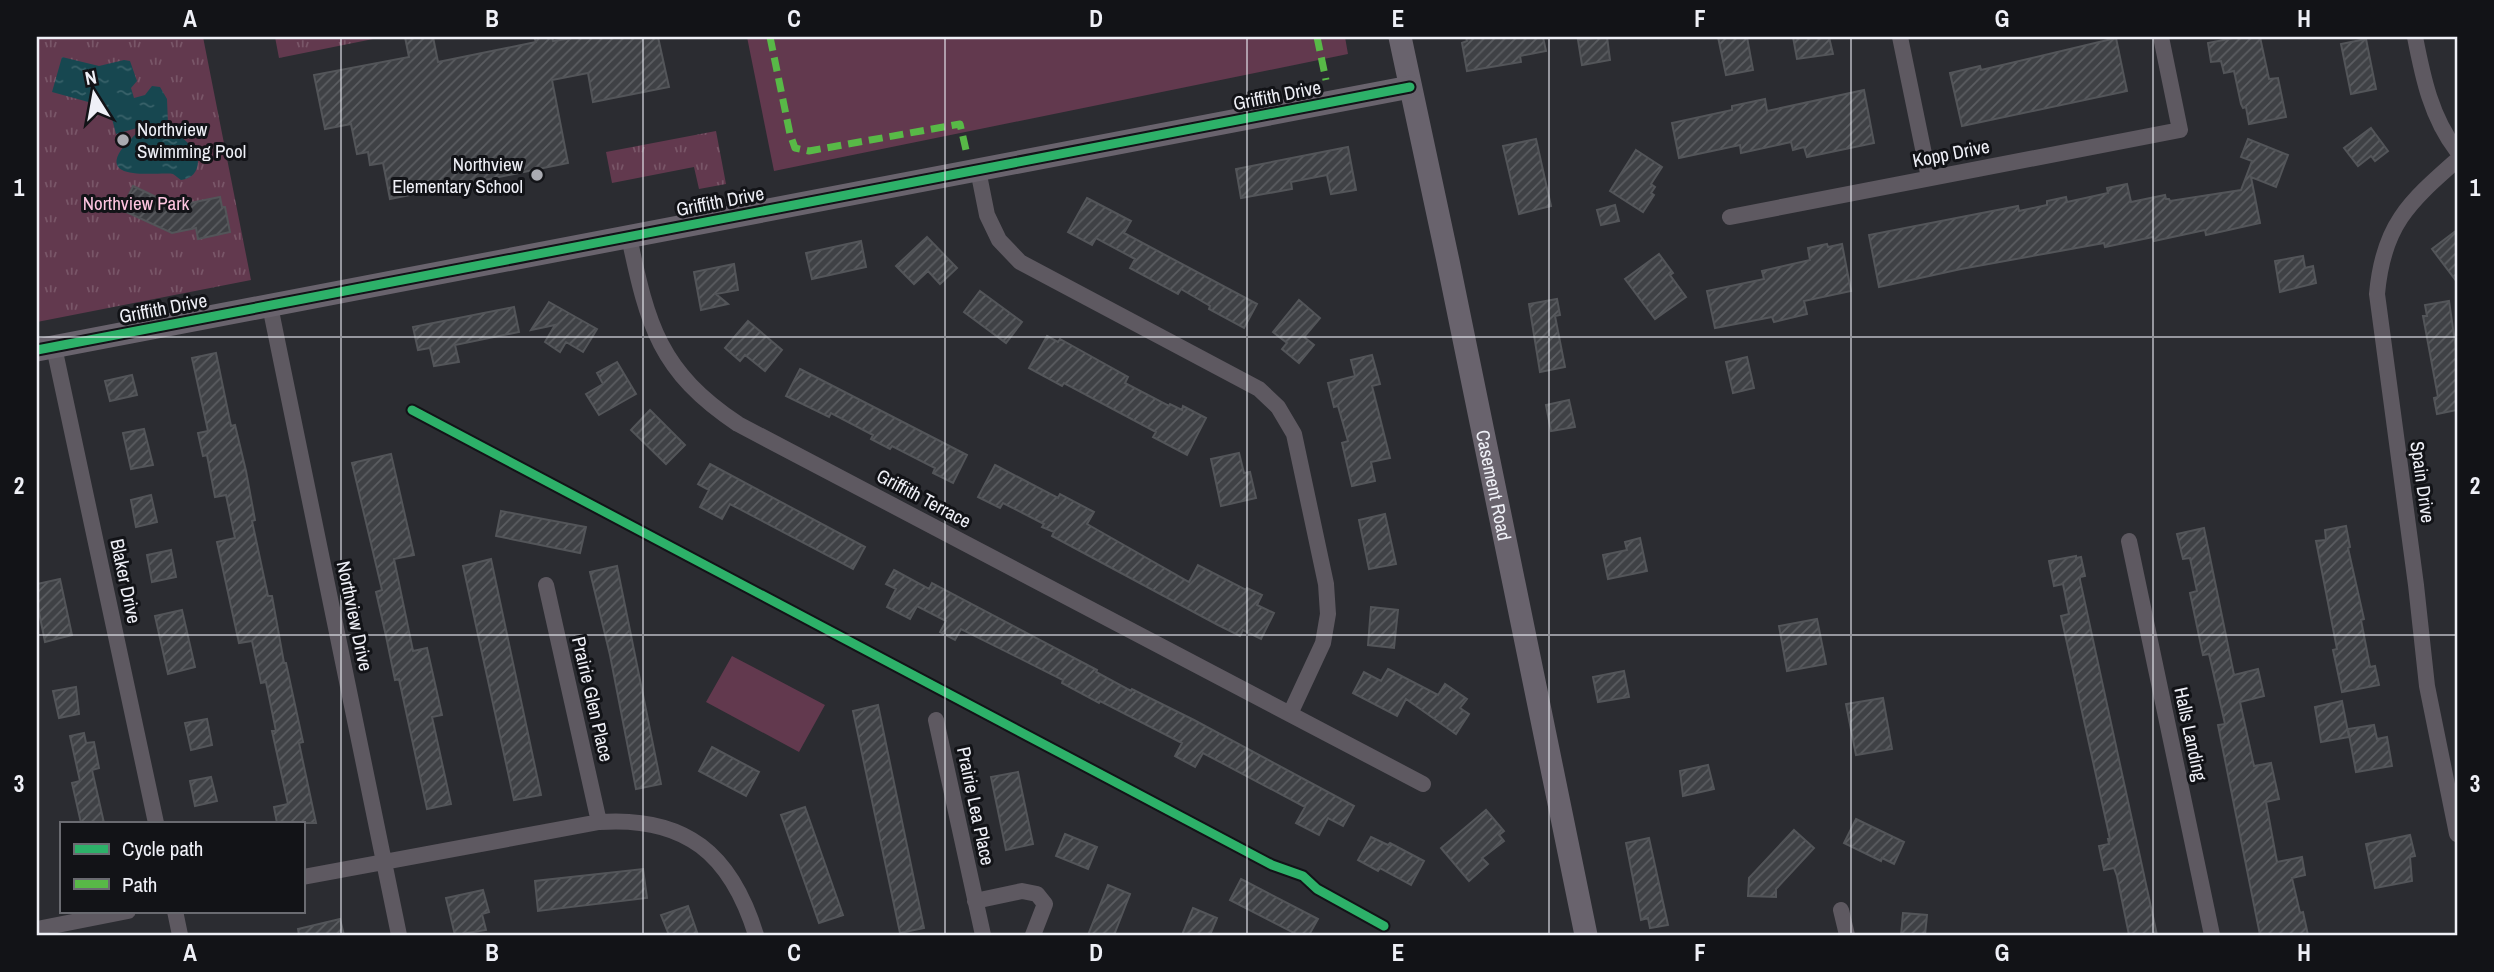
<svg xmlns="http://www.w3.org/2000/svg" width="2494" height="972" font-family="'Archivo Narrow',sans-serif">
  <defs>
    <pattern id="park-tufts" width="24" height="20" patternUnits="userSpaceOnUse" patternTransform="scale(1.75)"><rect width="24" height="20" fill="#62394e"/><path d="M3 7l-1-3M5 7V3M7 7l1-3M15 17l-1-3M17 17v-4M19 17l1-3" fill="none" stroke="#795668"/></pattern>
    <pattern id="water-ripples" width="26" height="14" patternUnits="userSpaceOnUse" patternTransform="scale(1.75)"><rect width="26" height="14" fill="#174750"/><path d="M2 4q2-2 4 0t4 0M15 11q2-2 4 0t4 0" fill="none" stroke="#39626a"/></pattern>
    <pattern id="building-hatch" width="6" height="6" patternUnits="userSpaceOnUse" patternTransform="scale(1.75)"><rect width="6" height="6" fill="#3f4145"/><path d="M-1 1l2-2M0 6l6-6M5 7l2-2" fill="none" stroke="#5b5d61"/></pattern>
  </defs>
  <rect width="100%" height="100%" fill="#2b2c31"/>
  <path fill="#62394e" d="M747,37H1345L1348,54L774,171Z
    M732,656L825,705L799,752L706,702Z"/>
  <path fill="url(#park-tufts)" d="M37,37H203L251,280L37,322Z
    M275,37H373V39L279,58Z
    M716,131L726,184L699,189L694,167L612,183L606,152Z"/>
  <path fill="url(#water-ripples)" d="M62,57L99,66L124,60L130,61L137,81L131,88L134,98L145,95L152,86L160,87L167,99L168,124L190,145L193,155L198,161C198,171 192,179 181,180C178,178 176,176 173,174C163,171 99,183 121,150C126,143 134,137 139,130L137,128L116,134L110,111L103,106L52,92Z"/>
  <path fill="url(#building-hatch)" stroke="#535559" stroke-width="2" d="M405,37H433L438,62L536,42L534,37H552L553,41L579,37H658L669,87L593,102L588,73L552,80L568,163L390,199L383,163L370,165L368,152L357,154L351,124L325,129L314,75L409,57Z
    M1466,37H1543L1546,51L1520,56L1521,62L1467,71L1462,43L1467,41Z
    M1607,37L1610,60L1582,65L1578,40Z
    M1718,37H1747L1753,70L1726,75Z
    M1793,37H1829L1833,54L1797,59Z
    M2238,37H2260L2269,79L2278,78L2286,117L2249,124L2246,107L2243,108L2241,104L2234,71L2224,73L2221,61L2211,62L2208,43Z
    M2116,38L2127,91L1962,126L1950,73L1980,66L1981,70Z
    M2366,39L2376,89L2351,94L2341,44Z
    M1864,90L1874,143L1807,157L1804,147L1793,150L1791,142L1741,153L1740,145L1679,158L1672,123L1732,110V106L1765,99L1767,111Z
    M2371,128L2388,151L2375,161L2371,156L2358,166L2344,148Z
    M1536,139L1551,206L1519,214L1503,146Z
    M2248,139L2288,155L2276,187L2251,177L2260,223L2206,235L2205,230L2154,241L2153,237L2105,247L2104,243L1961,269L1879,287L1869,235L2018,206L2019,211L2047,205V201L2066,197L2067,202L2108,193L2107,188L2127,184L2131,202L2165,195L2166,199H2169L2170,201L2241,190L2252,161L2241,157Z
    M1348,147L1356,190L1331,194L1327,175L1291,182L1292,189L1241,198L1236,169Z
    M1636,150L1662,167L1651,184L1655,187L1651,193L1654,195L1643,212L1610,191Z
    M133,186L175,206L220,197L222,207H225L230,232L198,239L196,228L172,233L122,210Z
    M1087,198L1131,221L1124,233L1257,304L1244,328L1209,309L1210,306L1181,289L1178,294L1130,268L1135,259L1096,238L1092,245L1068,232Z
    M1615,205L1619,221L1601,225L1597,210Z
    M2457,230V282L2432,249Z
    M927,237L957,268L940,284L928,271L914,284L896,266Z
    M861,241L866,267L812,279L806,253Z
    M1827,244L1828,247L1842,244L1851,291L1804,301L1807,314L1774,322L1772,317L1715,328L1707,291L1764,279L1762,271L1810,260L1808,248Z
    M1659,254L1673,273L1670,275L1686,297L1655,319L1625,279Z
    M2303,256L2305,268L2313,266L2316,283L2280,292L2275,261Z
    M734,264L738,290L716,294L728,304L701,310L694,272Z
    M980,291L1022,322L1006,343L964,312Z
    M1557,299L1560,315L1555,316L1565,367L1540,372L1529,304Z
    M1299,300L1320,318L1304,337L1314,345L1299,363L1282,349L1287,343L1273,332Z
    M2449,301L2457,356V410L2437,414L2434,398L2438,397L2423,316H2427L2425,305Z
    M549,302L597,329L583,352L566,342L560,352L545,342L555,325L531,330Z
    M514,307L519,332L455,345L459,362L434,366L430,348L418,350L413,327Z
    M748,321L782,350L765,371L745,355L740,361L725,348Z
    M1047,336L1058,342L1060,339L1128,377L1125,383L1169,406L1170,404L1182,410L1183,406L1206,418L1187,455L1153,437L1156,432L1064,383L1062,386L1029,368Z
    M216,353L231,426L235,425L246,471L255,520L252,521L268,596H272L284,663H286L303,742L299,743L316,823H277L274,807L288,804L272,731H276L266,682L261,683L252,641L239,643L217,542L235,538L226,495L215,497L207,455L203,456L198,433L208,431L192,358Z
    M1372,355L1380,384L1372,386L1390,458L1371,462L1375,481L1352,486L1342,443L1348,441L1338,406L1334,407L1328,383L1355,376L1351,360Z
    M1747,357L1754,388L1733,393L1726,362Z
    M617,362L636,394L599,415L586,394L603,384L597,373Z
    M800,369L967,455L953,483L933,473L935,468L892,446L890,449L871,439L873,435L831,413L829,417L786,396Z
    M132,375L137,395L110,401L105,381Z
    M1569,400L1575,427L1551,431L1546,405Z
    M650,410L685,445L666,464L631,430Z
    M144,429L153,465L131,469L123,433Z
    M1239,453L1244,473L1250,472L1256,498L1221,506L1211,459Z
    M391,454L414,555L394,559L413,651L427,648L442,715L432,717L451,804L427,809L399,679L395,680L386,636L376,592L382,590L352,463Z
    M710,464L865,547L853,569L730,504L722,519L700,507L709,490L698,484Z
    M995,465L1058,498L1060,494L1094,512L1087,524L1189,582L1198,565L1246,590L1247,588L1262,595L1257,605L1274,613L1261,639L1243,630L1240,636L1218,625L1052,536L1054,532L1042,527L1044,524L1003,503L1000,508L978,497Z
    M151,495L157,522L136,527L131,500Z
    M501,511L586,527L580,553L496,536Z
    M1385,514L1396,564L1369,569L1359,520Z
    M2346,526L2350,547L2348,548L2364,619L2361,620L2370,667L2375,666L2379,685L2342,692L2333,650L2337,649L2316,541L2326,540L2325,530Z
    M2204,528L2234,675L2258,669L2264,696L2240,702L2254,766L2271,763L2279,799L2266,802L2277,862L2302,857L2305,875L2292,878L2300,913L2303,912L2308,935H2260L2218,725L2225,724L2209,654L2203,655L2190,593L2197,591L2190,558L2183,559L2177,534Z
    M1640,538L1647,571L1608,579L1603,555L1627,550L1625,542Z
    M171,550L176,577L152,582L147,555Z
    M2076,556V558L2081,557L2085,576L2080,577V580L2157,935H2129L2117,876L2114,868L2104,870L2099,846L2109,844L2108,839H2110L2061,616L2069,614L2063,584L2054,586L2049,561Z
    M491,559L541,795L514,800L463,566Z
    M617,566L661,784L636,789L610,655L590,572Z
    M894,570L929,589L932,583L1097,670L1096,672L1131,691L1132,689L1194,720L1354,806L1343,826L1328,818L1319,835L1296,823L1305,807L1203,753L1195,767L1175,756L1182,743L1100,701L1099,703L1062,683L1063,680L961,629L955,640L940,632L946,621L917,606L910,619L887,607L896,589L886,584Z
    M60,579L72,635L45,642L37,602V584Z
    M1371,607L1398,610L1394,648L1368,645Z
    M182,610L195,667L168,674L155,616Z
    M1817,619L1826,664L1787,671L1779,626Z
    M1388,669L1438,695L1445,684L1467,699L1460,708L1469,714L1456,734L1406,699L1397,716L1353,693L1364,672L1381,681Z
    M1624,671L1629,697L1598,702L1593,677Z
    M76,687L79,714L59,718L53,691Z
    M1883,698L1892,749L1856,755L1846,704Z
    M2342,701L2349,737L2321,742L2315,707Z
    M878,705L924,928L900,933L853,711Z
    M207,719L212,745L191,750L185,723Z
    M2374,725L2377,739L2387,737L2392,766L2356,772L2348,729Z
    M84,733L86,743L94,742L99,768L92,770L104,823H81L72,783L80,781L70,736Z
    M712,747L759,772L746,796L699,771Z
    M1708,765L1714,789L1683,796L1680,771Z
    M1018,772L1033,844L1006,850L991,777Z
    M211,777L217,801L195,806L190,781Z
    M805,807L843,915L819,923L781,815Z
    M1486,810L1504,831L1499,835L1504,841L1482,858L1488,864L1469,881L1441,848Z
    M1856,819L1904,842L1894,864L1882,858L1881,861L1844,843Z
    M1794,830L1814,848L1776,889V897L1748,896L1749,878Z
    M1065,834L1097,847L1088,869L1056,856Z
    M2410,835L2415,856L2410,857L2412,881L2375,888L2366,844Z
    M1371,837L1388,845L1390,843L1424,861L1411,885L1380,868L1378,871L1358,860Z
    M1649,838L1668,925L1650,928L1648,918L1641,920L1626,843Z
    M643,869L647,898L538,911L535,881Z
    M1241,879L1318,919L1309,935H1298L1230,900Z
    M1108,885L1130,894L1114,935H1088Z
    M483,890L489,912L482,914L486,930L455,935L446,898Z
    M688,906L698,935H669L661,915Z
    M1193,908L1217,918L1210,935H1182Z
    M1903,913L1927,915L1925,935H1901Z
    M340,919L344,935H299L298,929Z"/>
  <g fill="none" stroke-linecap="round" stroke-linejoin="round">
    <path stroke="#5e5961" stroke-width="16" d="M1900,37L1929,178
      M2415,37C2423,78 2431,117 2457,151
      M2457,160C2408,203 2383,226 2377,294L2416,585L2427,686L2457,834
      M978,170L987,215L999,240L1020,262L1259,389L1278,407L1294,434L1326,584L1328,614L1323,643L1290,714
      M1730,217L2180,130L2161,37
      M629,237C648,326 659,371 738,424L1423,784
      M270,306L399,935
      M54,347L156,823
      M2129,541L2212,935
      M546,585L599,822
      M936,720L983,935
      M303,877L599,822C686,816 731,854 756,935
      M975,901L1022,891L1037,894L1045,904L1033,935
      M1841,910L1847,935
      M175,911L180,935
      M37,929L128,911"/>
    <g stroke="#69636d" stroke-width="23">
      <path id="s1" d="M1400,37L1448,261L1586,935"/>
      <path d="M37,350L1410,87"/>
    </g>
    <path stroke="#58b947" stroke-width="7" stroke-dasharray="14 7" stroke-linecap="butt" d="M770,37L790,134L795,148L809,151L960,124L966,150
      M1317,37L1326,80"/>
    <g stroke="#121317" stroke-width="13">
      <path id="cycleway" d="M37,350L1410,87
        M412,410L1272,865L1303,876L1317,889L1384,926"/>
    </g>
    <use href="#cycleway" stroke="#2db169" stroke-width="9"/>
  </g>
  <path fill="none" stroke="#eff0f7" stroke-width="2" stroke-opacity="0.55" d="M341,37V935M643,37V935M945,37V935M1247,37V935M1549,37V935M1851,37V935M2153,37V935M37,337H2457M37,635H2457"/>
  <g fill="#aaabb2" stroke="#121317" stroke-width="2.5">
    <circle cx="123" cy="140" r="7"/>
    <circle cx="537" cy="175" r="7"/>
  </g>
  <g text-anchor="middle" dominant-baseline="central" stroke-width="6" stroke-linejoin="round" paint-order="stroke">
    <g font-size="19" fill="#eff0f7" stroke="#121317">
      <text transform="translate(1277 95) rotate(-11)">Griffith Drive</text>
      <text transform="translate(1951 153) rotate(-11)">Kopp Drive</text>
      <text transform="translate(720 201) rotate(-11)">Griffith Drive</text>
      <text transform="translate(163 308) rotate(-11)">Griffith Drive</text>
      <text transform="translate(2423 482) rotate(82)">Spain Drive</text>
      <text stroke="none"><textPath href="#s1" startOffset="458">Casement Road</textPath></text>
      <text transform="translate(924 498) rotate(28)">Griffith Terrace</text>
      <text transform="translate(126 581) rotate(78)">Blaker Drive</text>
      <text transform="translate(355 616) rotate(78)">Northview Drive</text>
      <text transform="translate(593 699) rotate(77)">Prairie Glen Place</text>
      <text transform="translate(2191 734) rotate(78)">Halls Landing</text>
      <text transform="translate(976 806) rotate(78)">Prairie Lea Place</text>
    </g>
    <g font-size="19" fill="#eff0f7" stroke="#121317" text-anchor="start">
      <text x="137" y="129">Northview<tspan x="137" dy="22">Swimming Pool</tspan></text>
      <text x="523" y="164" text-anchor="end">Northview<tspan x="523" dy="22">Elementary School</tspan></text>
    </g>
    <g font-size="19" fill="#fec5e0" stroke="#121317">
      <text x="136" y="203">Northview Park</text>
    </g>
  </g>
  <rect width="2494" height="972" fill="none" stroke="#121317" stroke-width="77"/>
  <rect x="60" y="822" width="245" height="91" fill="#121317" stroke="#6a6b71" stroke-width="2"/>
  <rect x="74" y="844" width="35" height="10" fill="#2db169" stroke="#6a6b71" stroke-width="2"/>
  <text x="122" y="856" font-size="21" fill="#eff0f7">Cycle path</text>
  <rect x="74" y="879" width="35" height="10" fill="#58b947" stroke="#6a6b71" stroke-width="2"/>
  <text x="122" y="892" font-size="21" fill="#eff0f7">Path</text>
  <g transform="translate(94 94) rotate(349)" stroke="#121317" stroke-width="5" paint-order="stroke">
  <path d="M0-5L12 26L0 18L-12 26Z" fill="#eff0f7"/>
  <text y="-10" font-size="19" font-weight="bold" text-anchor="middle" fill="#eff0f7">N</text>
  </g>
  <rect x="38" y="38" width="2418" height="896" fill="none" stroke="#eff0f7" stroke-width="2.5"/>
  <g font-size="23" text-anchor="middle" font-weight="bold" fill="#eff0f7">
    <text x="190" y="27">A</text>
    <text x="492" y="27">B</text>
    <text x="794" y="27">C</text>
    <text x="1096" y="27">D</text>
    <text x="1398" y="27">E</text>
    <text x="1700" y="27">F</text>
    <text x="2002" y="27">G</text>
    <text x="2304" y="27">H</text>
    <text x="19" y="196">1</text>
    <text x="2475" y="196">1</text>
    <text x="19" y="494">2</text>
    <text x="2475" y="494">2</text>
    <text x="19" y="792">3</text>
    <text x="2475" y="792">3</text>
    <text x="190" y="961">A</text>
    <text x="492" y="961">B</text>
    <text x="794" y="961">C</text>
    <text x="1096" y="961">D</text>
    <text x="1398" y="961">E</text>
    <text x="1700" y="961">F</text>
    <text x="2002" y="961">G</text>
    <text x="2304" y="961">H</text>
  </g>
</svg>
